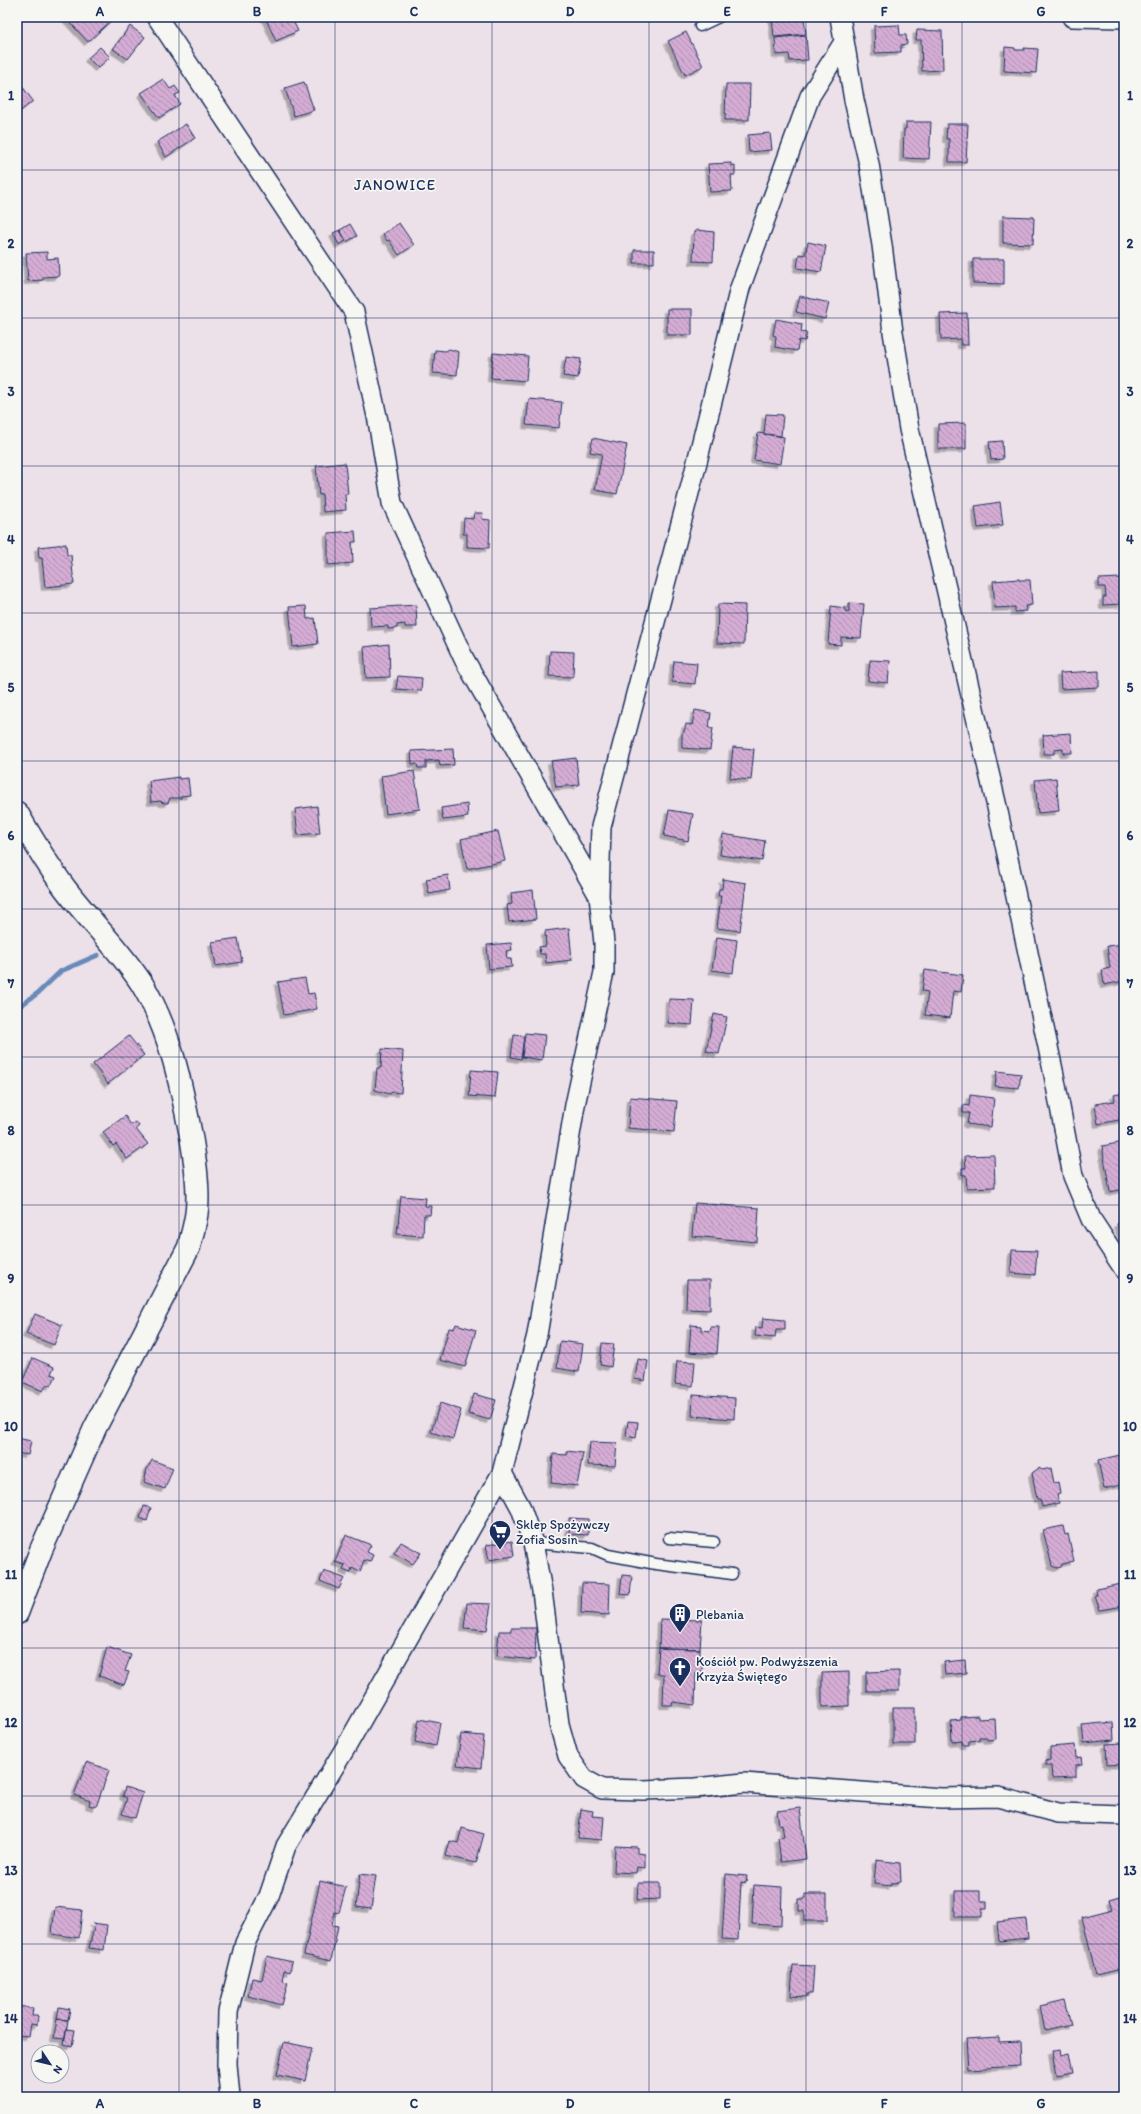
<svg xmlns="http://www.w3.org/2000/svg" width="1141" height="2114" font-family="Itim,sans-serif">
  <defs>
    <pattern id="building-back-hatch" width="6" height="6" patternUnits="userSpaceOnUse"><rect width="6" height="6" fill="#d5add4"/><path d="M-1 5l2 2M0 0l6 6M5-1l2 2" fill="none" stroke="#ac8daf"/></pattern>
    <filter id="shadow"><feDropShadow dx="-3.5" dy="3.5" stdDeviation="0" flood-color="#0004"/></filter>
  </defs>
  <rect width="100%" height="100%" fill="#ece0e9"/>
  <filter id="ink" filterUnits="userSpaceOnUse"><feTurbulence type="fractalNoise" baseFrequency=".025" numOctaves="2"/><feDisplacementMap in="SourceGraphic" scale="8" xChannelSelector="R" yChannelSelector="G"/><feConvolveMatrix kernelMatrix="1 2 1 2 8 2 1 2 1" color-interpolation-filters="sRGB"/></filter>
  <g filter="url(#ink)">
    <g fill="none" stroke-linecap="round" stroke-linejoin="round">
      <path stroke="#678ab9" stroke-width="5" d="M17,1008L38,993L61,971L98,955"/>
    </g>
    <path fill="url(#building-back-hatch)" stroke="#1b2f5e" filter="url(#shadow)" d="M65,17H115L88,42Z
      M265,17H291L298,31L276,41Z
      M772,17H804L806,34L774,37Z
      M899,25L900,35H906L907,44L901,45V52L875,53L874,26Z
      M130,26L145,37L128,59L113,49Z
      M917,30L942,31L943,70L922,71L921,40H916Z
      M686,32L703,66L685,75L668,41Z
      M806,35L808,60L790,61L789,54L776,55L775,38Z
      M100,47L110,57L98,68L88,58Z
      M1005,47L1015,48V50H1024V48L1038,49L1036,73L1004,71Z
      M163,79L170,89L175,86L180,93L175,95L180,104L159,118L141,93Z
      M19,82L33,101L17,114V84Z
      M304,82L314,110L294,116L285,88Z
      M726,84H750L749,120H725Z
      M906,122H931L929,159L903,158L904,129H906Z
      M186,124L195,138L166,157L157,142Z
      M947,124H968L966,162H949V139H946Z
      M770,133L772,150L749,152L748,135Z
      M731,163V166L735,165V175H731L732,191L710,192L708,164Z
      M1003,216L1034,217L1033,244L1003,243Z
      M399,223L414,245L399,255L389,240L387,241L383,234Z
      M350,224L357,236L346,242L340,230Z
      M340,230L346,241L339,245L333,233Z
      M698,230L714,232L713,262L693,261L694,232Z
      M808,242L826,246L821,272L797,268L799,254L805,255Z
      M634,250H654V263H634Z
      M47,252V259L58,258L59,276L43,277V280L28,281L26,253Z
      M973,259H1004V284L973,283Z
      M800,296L829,303L825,319L796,312Z
      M667,309H692V335H667Z
      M967,313L968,345H961V339L941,340L940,314Z
      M776,319L802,324L801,332L807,333L805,341L799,340L797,351L775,347L776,336L773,335Z
      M449,349L459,352L457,375L433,373L435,350L446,351Z
      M493,353L528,356L526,381L491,378Z
      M566,357L581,359L578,378L563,376Z
      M529,399L562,402L559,428L526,425Z
      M766,414L783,415L781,436L764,434Z
      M966,423V449H938V424Z
      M758,433L784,437L780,464L754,460Z
      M593,438L627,445L617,494L595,490L602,454L590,452Z
      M1002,441L1003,459L991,460L989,442Z
      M345,463L348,494H345L346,510L323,512L322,494L319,495L316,466Z
      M1000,502L1003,525L978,528L975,506Z
      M474,513H483L482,519L490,520L489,548L467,547V534H463L464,518L473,519Z
      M355,531L356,542H352L353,563L328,565V533Z
      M66,544L67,555H71L74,584L45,587L42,558H39L38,547Z
      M1121,578L1122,604L1103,605V597H1106L1105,587H1099V579Z
      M1019,579V580H1030L1032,605L1025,606L1026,611L1015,612V607L995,608L993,581Z
      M849,603L864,604L861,638L841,637V645L828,644L831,606L845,608V611L849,612Z
      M718,604L745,605L744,644L717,643Z
      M416,605L417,627H405V624L397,625V628L388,629V626L371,627L370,608Z
      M306,606L307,619L315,618L318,644L293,647L289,607Z
      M389,644L390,677L366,678L364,647Z
      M550,651L574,652L573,677L549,676Z
      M870,660L890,661L888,683L868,681Z
      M674,661L697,663L695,684L672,682Z
      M1099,671V687L1061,689L1060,673Z
      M398,676L422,678L421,691L396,689Z
      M695,710L711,713L709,728H713L710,750L682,748V734L684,732L686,724L692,725Z
      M1071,733L1072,753H1063V749L1054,750V754H1044L1043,735Z
      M733,747L754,749L751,780L730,778Z
      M453,749L454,765L440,766L439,760L426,761V768H418L417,764H412L411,751Z
      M576,758L579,785L556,787L551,761Z
      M414,771L420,809L386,814L381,776Z
      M179,777V779L188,778L190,795L181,796V798H170L168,803H163L161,801L151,802L149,781Z
      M1056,778L1059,811L1038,813L1035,780Z
      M467,804L468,817L443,820L441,808Z
      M317,806L320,833L298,835L295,809Z
      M669,810L693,814L688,841L664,836Z
      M498,831L505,861L467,869L461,839Z
      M723,834L765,841L762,861L720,855Z
      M448,875L450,890L429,894L426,879Z
      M723,879L746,883L740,931L717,928L721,896H718L719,889H722Z
      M533,890L536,919L509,922L507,905L512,904L511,893Z
      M569,928L572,960L546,963L545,954H540L539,947L546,946L545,931Z
      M717,937L737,940L733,973L712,970Z
      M238,938L242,962L216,966L212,942Z
      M511,943L512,950L506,951L507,959H511L512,967L489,969L487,945Z
      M1124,944V981L1104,985L1102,970L1110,968L1107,946Z
      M925,970L963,975L961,992L953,991L950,1018L925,1015L928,992L922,991Z
      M305,978L308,994L314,993L317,1009L284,1015L278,982Z
      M669,999L694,1000L692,1025L668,1023Z
      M714,1014L727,1017L719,1054L706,1051Z
      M525,1033L545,1035L542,1060L522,1057Z
      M514,1035L524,1036L521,1059L511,1057Z
      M129,1036L144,1055L108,1084L93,1064Z
      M382,1049L403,1051L401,1093L392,1092L390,1094L375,1090L377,1068H381Z
      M471,1070L498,1072L495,1098L469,1096Z
      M997,1071L1021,1074L1019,1088L995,1086Z
      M1124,1093V1119L1098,1124L1095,1104L1115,1101L1114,1095Z
      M970,1095L994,1098L991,1127L967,1124L969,1113H963V1105L969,1106Z
      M630,1097L677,1101L674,1132L628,1128Z
      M125,1116L131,1125L136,1122L139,1126L136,1129L148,1144L127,1159L116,1144L113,1146L103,1132Z
      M1124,1142V1189L1110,1192L1102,1146Z
      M994,1155L995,1187L967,1188L966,1175H962V1168H966L965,1156Z
      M401,1196L426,1198L425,1206H431L430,1215H424L423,1236L397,1234Z
      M695,1203L759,1208L757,1242L692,1236Z
      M1124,1221V1240L1117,1224Z
      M1012,1250L1037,1251L1035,1275L1011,1273Z
      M687,1280H710V1310L686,1309Z
      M35,1314L62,1325L54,1345L26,1334Z
      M763,1318L785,1320V1330H776L775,1338L755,1336L756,1327L762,1328Z
      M456,1324L476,1330L465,1367L440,1360L449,1328L454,1329Z
      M691,1325L701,1326V1330L710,1331L711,1327H719L717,1354L689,1352Z
      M560,1341L583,1344L579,1372L557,1368Z
      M602,1343L614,1344L611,1367L600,1365Z
      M33,1358L54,1367L51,1374L56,1376L51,1386L47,1384L43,1391L22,1382Z
      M638,1359L648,1361L645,1381L635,1379Z
      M677,1361L695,1362L693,1386L675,1384Z
      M474,1394L496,1400L490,1420L468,1414Z
      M693,1395L735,1398L734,1419L692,1416Z
      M440,1403L461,1410L453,1439L431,1432Z
      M628,1421L638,1422L636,1438L626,1436Z
      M17,1438L31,1441L28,1455L17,1453Z
      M590,1442L617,1443L615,1466L588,1465Z
      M567,1451L583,1453L577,1486L551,1483L553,1454L567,1455Z
      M1120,1455L1124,1470V1484L1104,1489L1098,1460Z
      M152,1460L173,1468L165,1489L144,1482L147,1469Z
      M1039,1468L1042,1470L1051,1468L1054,1483L1058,1482L1060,1494L1057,1495L1059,1503L1042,1507L1040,1499H1037L1032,1473Z
      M144,1506L151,1508L147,1521L140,1518Z
      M569,1518L588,1519V1535L569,1534Z
      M1063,1526L1065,1535L1068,1534L1074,1561L1062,1564L1061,1567L1057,1568L1052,1566L1043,1530Z
      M346,1535L371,1545L367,1552L373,1555L370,1562L364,1560L360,1572L352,1568L350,1573L343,1570L345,1565L335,1562Z
      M512,1541L514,1556L489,1560L486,1545Z
      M401,1542L421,1553L413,1564L394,1553Z
      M324,1571L344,1578L339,1589L320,1581Z
      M622,1575L632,1576L630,1595L620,1594Z
      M582,1583L610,1584L609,1615L581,1613Z
      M1121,1584L1124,1606L1100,1610L1095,1595H1097L1096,1589Z
      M467,1603L491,1604L487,1630L464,1628Z
      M660,1619L702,1620L700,1649L659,1648Z
      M511,1628H536L535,1660L497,1656L499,1631H511Z
      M107,1647L131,1655L125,1671L129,1672L124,1685L99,1676Z
      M659,1648L700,1649V1657H703L702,1673H696L695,1705L673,1702L672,1705H663L664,1674H657Z
      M965,1660L966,1673L945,1675L944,1662Z
      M899,1671V1691H866V1672Z
      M849,1672V1706L822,1707V1673Z
      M893,1708H915V1744H893Z
      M978,1716V1719L995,1718L996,1739L987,1740L986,1737H979V1740L969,1741V1745H963L962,1741L952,1742L951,1721L961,1720V1717Z
      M419,1719L440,1723L436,1746L415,1742Z
      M1113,1722L1114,1740L1084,1743L1082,1725Z
      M461,1734L484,1736L481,1768L457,1765Z
      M1122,1743L1123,1764L1107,1765L1106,1744Z
      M1075,1745L1076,1758L1081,1757L1082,1764L1076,1765V1777L1052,1778L1051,1766H1046V1761L1050,1760V1747Z
      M87,1762L109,1770L96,1807L89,1805L90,1801L74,1795Z
      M125,1787L143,1793L135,1818L122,1814L127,1798L123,1796Z
      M800,1808L806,1859L781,1862L778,1838L784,1837L782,1824L779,1825L777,1811Z
      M581,1809L593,1811L592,1816L604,1817L602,1840L578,1838Z
      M462,1828L484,1834L476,1863L446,1856L450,1841L458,1843Z
      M615,1846L637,1847V1853L645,1854V1868L637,1867L636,1873L614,1872Z
      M876,1860L900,1863L901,1882L891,1883V1886L874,1884Z
      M360,1874L376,1876L371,1909L356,1907Z
      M726,1874L747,1876L746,1883L741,1882L738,1940L722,1939Z
      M320,1881L346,1887L339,1913L335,1912L332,1925L338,1926L331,1961L304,1955Z
      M638,1883H660V1899L637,1900Z
      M754,1885L782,1887L781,1926L752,1924Z
      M955,1891H980V1901H987V1908H982V1917H955Z
      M805,1894H827V1921H804V1911H799V1899H805Z
      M1124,1896V1968L1096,1975L1082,1917L1113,1909L1110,1900Z
      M55,1907L82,1910L79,1938L52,1934Z
      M1026,1919L1028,1938L999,1941L997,1922Z
      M92,1923L107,1925L104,1950L89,1948L95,1924Z
      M267,1956L292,1962L290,1972L284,1970L282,1981L288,1982L282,2005L248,1996L252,1978L262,1980Z
      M793,1965L814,1966L812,1994H807V1997L791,1996Z
      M1065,2000L1071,2025L1045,2031L1040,2006Z
      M17,2006L33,2008L32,2016H38L37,2025L31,2024L29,2036L17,2035Z
      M59,2007L70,2009L68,2020L57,2019Z
      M57,2019L68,2020L65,2039L54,2038Z
      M66,2029L75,2030L72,2046L64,2044Z
      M999,2037V2042L1020,2041L1021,2066L968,2069L966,2039Z
      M284,2042L312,2048L305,2081L277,2075Z
      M1060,2049L1061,2055L1069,2053L1073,2072L1057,2075L1053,2050Z
      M155,2094L175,2097H155Z"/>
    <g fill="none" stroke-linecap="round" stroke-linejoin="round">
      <g stroke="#1b2f5e" stroke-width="13">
        <path id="service" d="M700,26L719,17
          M669,1538L714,1542
          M533,1543L592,1548L608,1555L656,1564L732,1574"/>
      </g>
      <g stroke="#1b2f5e" stroke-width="22">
        <path id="minor" d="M157,17L354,312L378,421L392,503L464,659L599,896
          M840,17L854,100L869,164L882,245L893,332L909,429L997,807L1054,1075L1073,1176L1091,1219L1124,1269
          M1072,17L1124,18
          M502,1473L521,1508L533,1543L542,1591L559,1724L568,1756L584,1779L602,1789L643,1790L695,1788L744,1783L941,1798L998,1797L1058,1813L1124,1815
          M230,2097L227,2064L228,2012L245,1943L269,1896L286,1846L346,1747L502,1473L537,1335L575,1105L604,972V943L599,896L601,827L695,470L740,288L810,96L844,42"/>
      </g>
      <g stroke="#1b2f5e" stroke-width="25">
        <path id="tertiary" d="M17,813C32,839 47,864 64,887C88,919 121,951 142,984C170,1030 181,1084 191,1136C195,1159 199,1185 197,1209C196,1222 192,1234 189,1247L95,1428L41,1550L17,1613"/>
      </g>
      <use href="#service" stroke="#f6f6f2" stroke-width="10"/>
      <use href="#minor" stroke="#f6f6f2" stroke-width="19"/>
      <use href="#tertiary" stroke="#f6f6f2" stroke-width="22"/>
    </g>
  </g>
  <path fill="none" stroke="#1b2f5e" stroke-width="1" stroke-opacity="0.55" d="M179,17V2097M335,17V2097M492,17V2097M649,17V2097M806,17V2097M962,17V2097M17,170H1124M17,318H1124M17,466H1124M17,613H1124M17,761H1124M17,909H1124M17,1057H1124M17,1205H1124M17,1353H1124M17,1501H1124M17,1648H1124M17,1796H1124M17,1944H1124"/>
  <defs>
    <g id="supermarket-pin" transform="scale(1.15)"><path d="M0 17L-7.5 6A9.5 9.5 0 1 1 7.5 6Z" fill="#1b2f5e" stroke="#f6f6f2"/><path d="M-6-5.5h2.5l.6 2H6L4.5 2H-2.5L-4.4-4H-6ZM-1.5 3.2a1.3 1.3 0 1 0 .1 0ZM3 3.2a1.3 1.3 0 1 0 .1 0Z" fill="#fff"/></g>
    <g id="building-pin" transform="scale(1.15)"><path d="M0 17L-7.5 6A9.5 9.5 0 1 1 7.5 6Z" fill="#1b2f5e" stroke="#f6f6f2"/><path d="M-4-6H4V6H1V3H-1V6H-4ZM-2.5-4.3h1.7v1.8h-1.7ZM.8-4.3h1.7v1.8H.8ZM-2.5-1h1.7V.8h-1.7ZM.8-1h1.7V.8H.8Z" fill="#fff"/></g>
    <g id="church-pin" transform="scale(1.15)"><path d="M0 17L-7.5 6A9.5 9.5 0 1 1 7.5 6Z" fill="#1b2f5e" stroke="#f6f6f2"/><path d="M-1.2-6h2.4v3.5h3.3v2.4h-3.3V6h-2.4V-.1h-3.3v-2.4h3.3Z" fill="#fff"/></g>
  </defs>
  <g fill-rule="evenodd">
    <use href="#supermarket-pin" x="500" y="1531"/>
    <use href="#building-pin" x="680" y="1614"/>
    <use href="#church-pin" x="680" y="1668"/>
  </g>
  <g text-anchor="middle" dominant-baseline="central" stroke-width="3.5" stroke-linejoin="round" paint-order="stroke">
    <g font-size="13" fill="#1b2f5e" stroke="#f6f6f2" text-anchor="start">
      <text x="516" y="1524">Sklep Spożywczy<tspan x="516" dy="15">Zofia Sosin</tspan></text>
      <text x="696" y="1614">Plebania</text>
      <text x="696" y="1661">Kościół pw. Podwyższenia<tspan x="696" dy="15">Krzyża Świętego</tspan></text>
    </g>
    <g font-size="15" letter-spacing="1" fill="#1b2f5e" stroke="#f6f6f2">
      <text x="395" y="185">JANOWICE</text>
    </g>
  </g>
  <rect width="1141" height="2114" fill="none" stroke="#f6f6f2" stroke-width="44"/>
  <g transform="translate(50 2064) rotate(125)"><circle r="19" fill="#f6f6f2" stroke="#9ea6b7"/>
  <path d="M0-3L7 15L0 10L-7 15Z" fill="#1b2f5e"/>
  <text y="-6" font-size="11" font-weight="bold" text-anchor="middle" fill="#1b2f5e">N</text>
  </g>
  <rect x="22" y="22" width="1097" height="2070" fill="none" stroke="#1b2f5e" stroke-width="1.5"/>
  <g font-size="13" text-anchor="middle" font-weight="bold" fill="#1b2f5e">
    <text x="100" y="16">A</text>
    <text x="257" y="16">B</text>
    <text x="414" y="16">C</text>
    <text x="570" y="16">D</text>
    <text x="727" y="16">E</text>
    <text x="884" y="16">F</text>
    <text x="1041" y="16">G</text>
    <text x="11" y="100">1</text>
    <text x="1130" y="100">1</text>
    <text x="11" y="248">2</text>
    <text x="1130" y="248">2</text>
    <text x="11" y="396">3</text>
    <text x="1130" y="396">3</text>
    <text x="11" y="544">4</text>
    <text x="1130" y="544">4</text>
    <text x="11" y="692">5</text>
    <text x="1130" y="692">5</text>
    <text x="11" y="840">6</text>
    <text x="1130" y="840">6</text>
    <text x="11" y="988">7</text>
    <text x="1130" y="988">7</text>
    <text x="11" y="1135">8</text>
    <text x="1130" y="1135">8</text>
    <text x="11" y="1283">9</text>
    <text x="1130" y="1283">9</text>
    <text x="11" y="1431">10</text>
    <text x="1130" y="1431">10</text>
    <text x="11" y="1579">11</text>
    <text x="1130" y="1579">11</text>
    <text x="11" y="1727">12</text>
    <text x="1130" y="1727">12</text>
    <text x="11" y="1875">13</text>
    <text x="1130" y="1875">13</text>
    <text x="11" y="2023">14</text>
    <text x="1130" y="2023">14</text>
    <text x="100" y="2108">A</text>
    <text x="257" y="2108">B</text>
    <text x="414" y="2108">C</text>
    <text x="570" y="2108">D</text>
    <text x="727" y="2108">E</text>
    <text x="884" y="2108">F</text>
    <text x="1041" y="2108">G</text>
  </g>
</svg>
